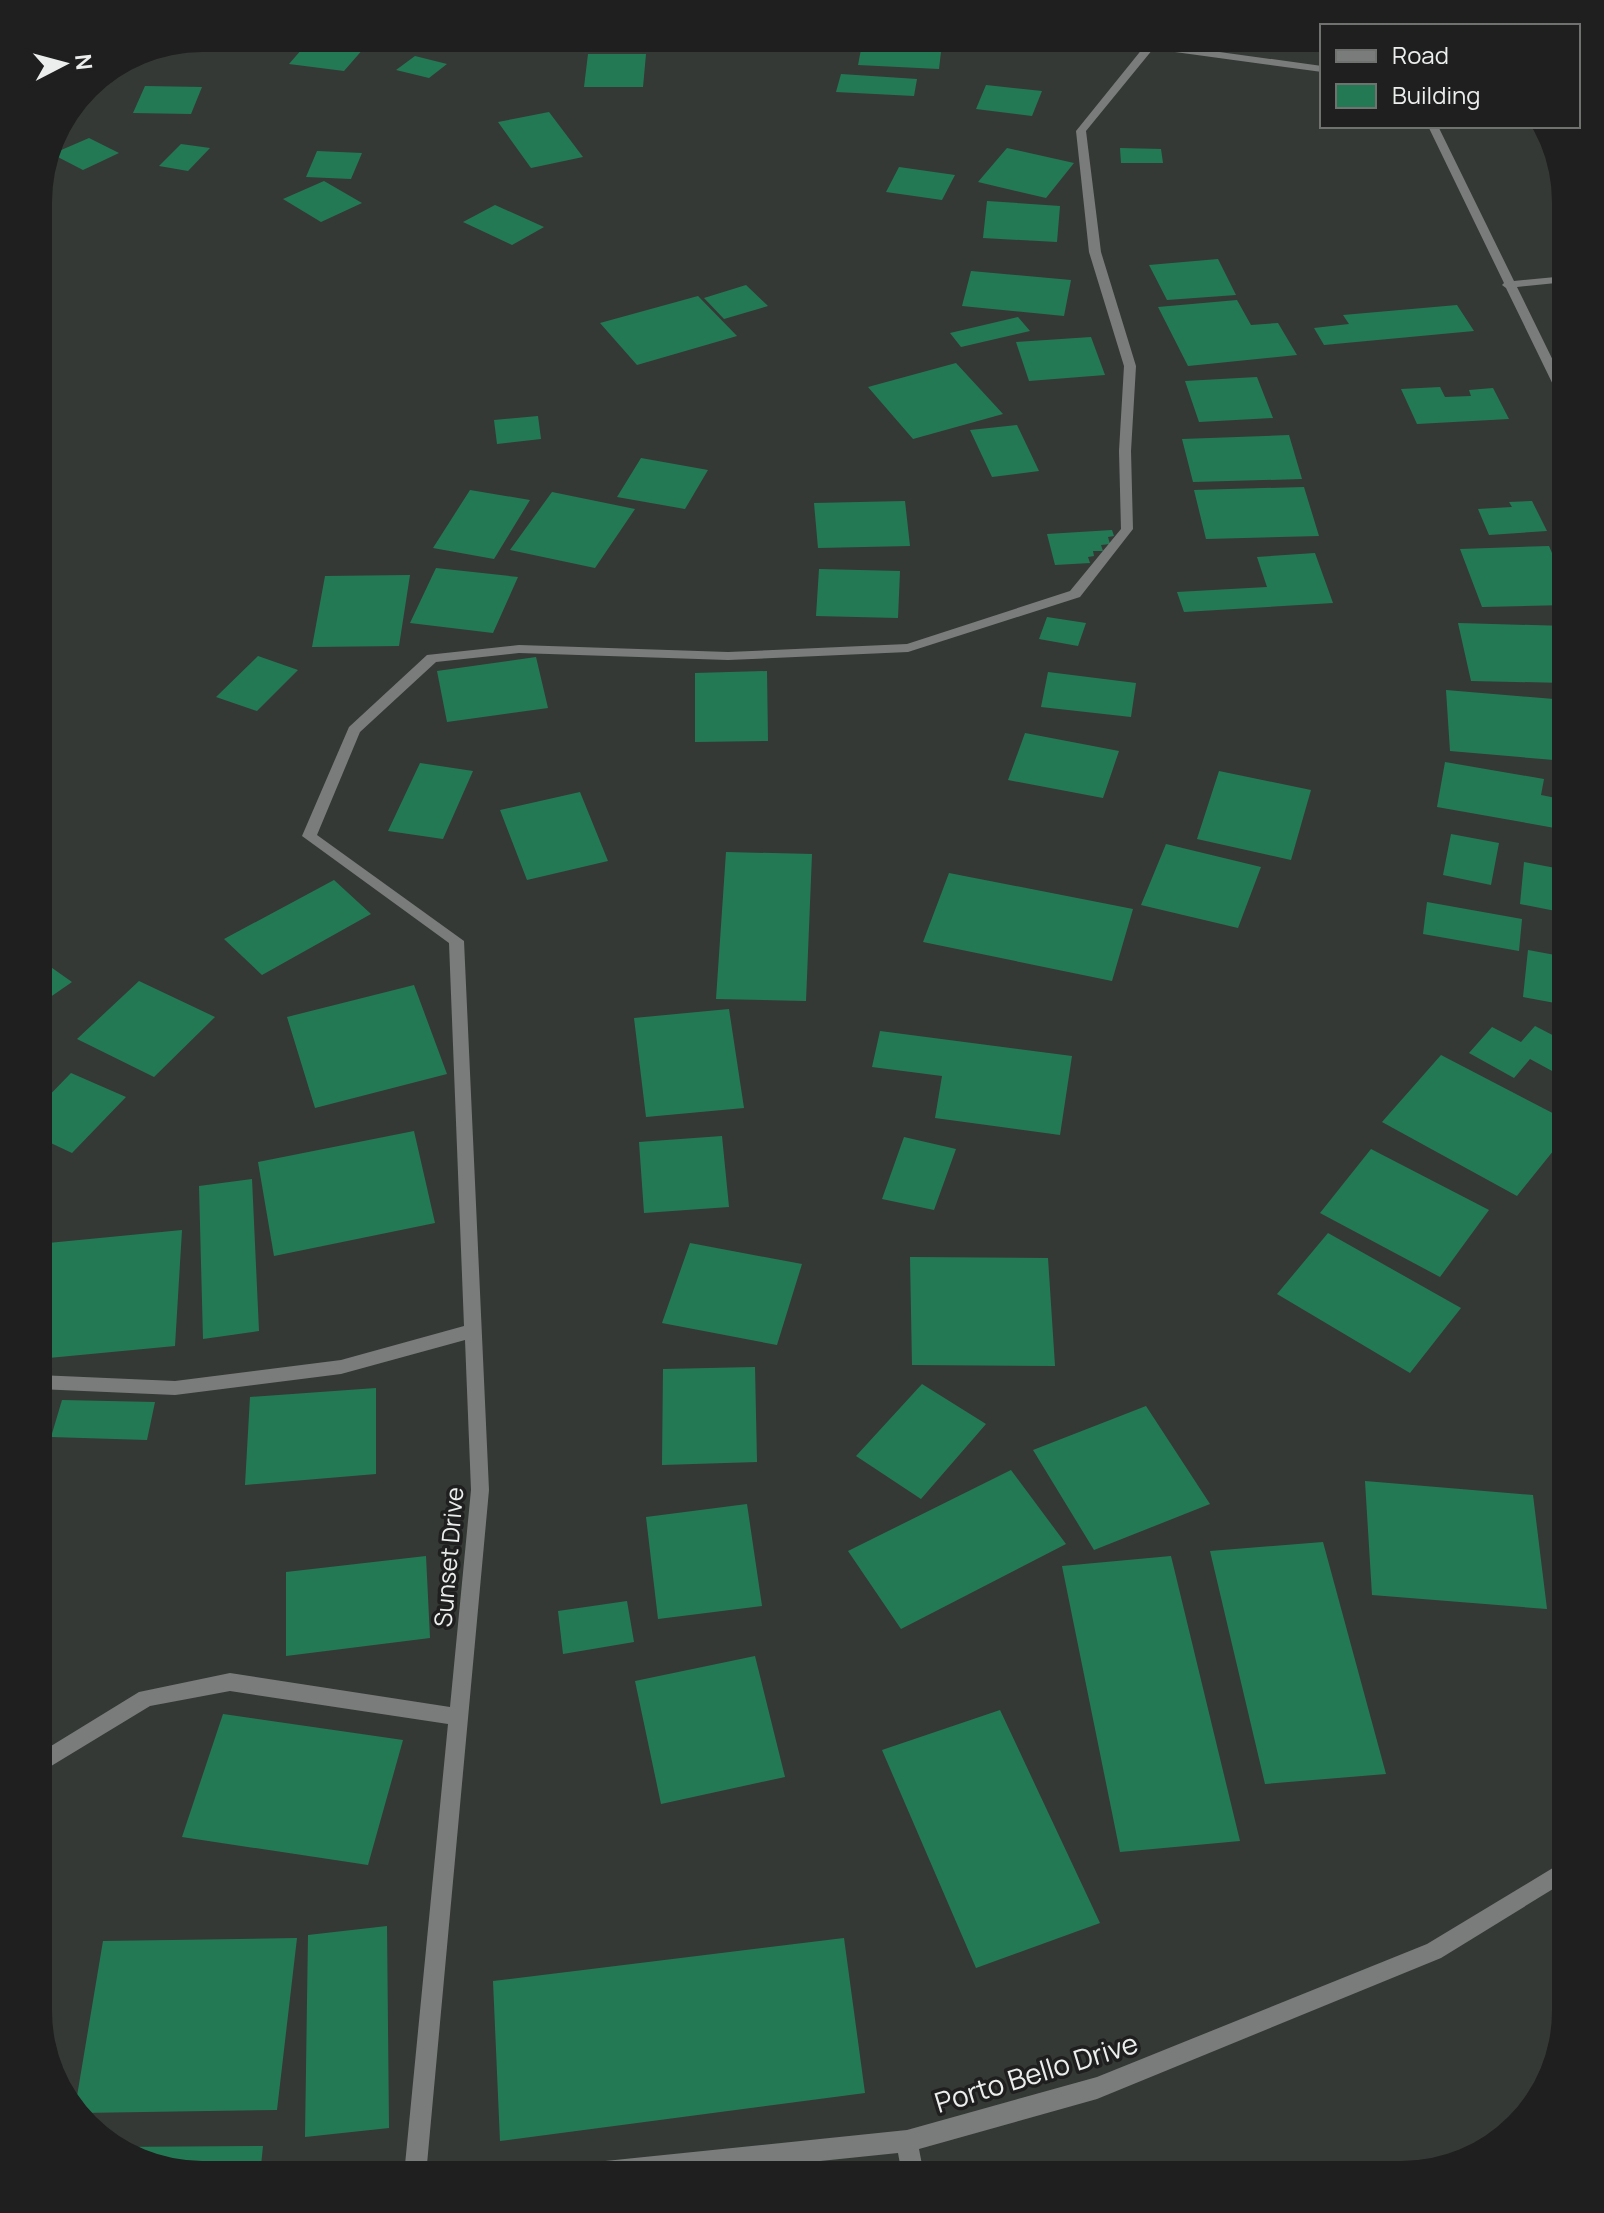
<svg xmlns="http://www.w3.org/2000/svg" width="1604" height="2213" font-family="Manrope,sans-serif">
  <rect width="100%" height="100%" fill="#353936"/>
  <path fill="#247955" d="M719,38H802L801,50L717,48Z
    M863,39L942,43L939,69L858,65Z
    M309,41L364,48L344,71L289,64Z
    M588,54H646L643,87H584Z
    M415,56L447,64L429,78L396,70Z
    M841,74L917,79L914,96L836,92Z
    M986,85L1042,91L1032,116L976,109Z
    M145,86L202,87L191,114L133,113Z
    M549,112L583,157L531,168L498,122Z
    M89,138L119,153L83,170L52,154Z
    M181,144L210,148L188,171L159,166Z
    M1007,148L1074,163L1046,198L978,182Z
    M1120,148L1161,149L1163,163H1121Z
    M317,151L362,153L351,179L306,177Z
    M899,167L955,175L942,200L886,192Z
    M324,181L362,203L321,222L283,199Z
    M987,201L1060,206L1057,242L983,238Z
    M495,205L544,227L512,245L463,222Z
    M1218,259L1236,295L1167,300L1149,265Z
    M971,271L1071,280L1064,316L962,306Z
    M746,285L768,306L724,319L704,298Z
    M698,296L737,336L637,365L600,323Z
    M1237,300L1251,325L1278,323L1297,355L1188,366L1158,307Z
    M1457,305L1474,331L1324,345L1314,328L1349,324L1343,315Z
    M1018,317L1030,331L961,347L950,333Z
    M1091,337L1105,375L1029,381L1016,342Z
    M956,363L1003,414L913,439L868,387Z
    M1257,377L1273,418L1199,422L1185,381Z
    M1440,387L1445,397L1471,396L1469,390L1493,388L1509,419L1417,424L1401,389Z
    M538,416L541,439L497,444L494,420Z
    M1017,425L1039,471L992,477L970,430Z
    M1289,435L1302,479L1193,482L1182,439Z
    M641,458L708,470L685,509L617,497Z
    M1304,487L1319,536L1206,539L1194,490Z
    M470,490L530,500L494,559L433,548Z
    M552,492L635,509L595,568L510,550Z
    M905,501L910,546L818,548L814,503Z
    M1532,501L1547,531L1489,535L1478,509L1512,507L1509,502Z
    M1112,530L1114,536L1108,537L1110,544L1101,545L1103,551H1093L1094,556L1088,557L1090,563L1055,565L1047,534Z
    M1549,546L1566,586V605L1482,607L1460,549Z
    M1315,553L1333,603L1184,612L1177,592L1267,587L1257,557Z
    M436,568L518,577L493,633L410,623Z
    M819,569L900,571L898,618L816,616Z
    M410,575L399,646L312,647L325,576Z
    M1047,617L1086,623L1078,646L1039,639Z
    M1458,623L1566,626V683L1471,681Z
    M258,656L298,670L257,711L216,697Z
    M536,657L548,708L447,722L437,671Z
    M767,671L768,741L695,742V673Z
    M1048,672L1136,683L1131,717L1041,707Z
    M1446,690L1566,700V761L1450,751Z
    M1025,733L1119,751L1103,798L1008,780Z
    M1445,762L1544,779L1541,795L1566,800V830L1437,807Z
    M420,763L473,771L443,839L388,831Z
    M1219,771L1311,790L1291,860L1197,839Z
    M580,792L608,861L527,880L500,810Z
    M1451,834L1499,843L1491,885L1443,875Z
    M1166,844L1261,867L1238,928L1141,905Z
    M726,852L812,854L806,1001L716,999Z
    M1524,862L1566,870V913L1520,904Z
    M949,873L1133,909L1112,981L923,942Z
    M334,880L371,914L262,975L224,939Z
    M1427,902L1522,919L1519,951L1423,934Z
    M1528,950L1566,957V1005L1523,997Z
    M45,963L72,982L46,1000L38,994V968Z
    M139,981L215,1017L154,1077L77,1039Z
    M414,985L447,1074L315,1108L287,1017Z
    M729,1009L744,1108L646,1117L634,1018Z
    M1535,1026L1566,1042V1057L1554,1072L1530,1059L1514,1078L1469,1053L1492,1027L1521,1042Z
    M880,1031L1072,1056L1060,1135L935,1118L942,1076L872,1067Z
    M1441,1055L1566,1120V1135L1517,1196L1382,1122Z
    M71,1073L126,1097L72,1153L38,1137V1107Z
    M414,1131L435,1223L274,1256L258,1162Z
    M722,1136L729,1207L644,1213L639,1142Z
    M904,1137L956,1149L934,1210L882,1199Z
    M1371,1149L1489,1210L1440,1277L1320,1213Z
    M252,1179L259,1331L203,1339L199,1186Z
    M182,1230L175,1346L38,1359V1244Z
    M1328,1233L1461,1308L1410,1373L1277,1294Z
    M690,1243L802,1264L777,1345L662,1323Z
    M910,1257L1048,1258L1055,1366L912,1365Z
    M755,1367L757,1462L662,1465L663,1369Z
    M922,1384L986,1424L921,1499L856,1456Z
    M376,1388V1474L245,1485L250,1397Z
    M62,1400L155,1402L147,1440L51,1437Z
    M1146,1406L1210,1504L1094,1550L1033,1450Z
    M1011,1470L1066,1544L901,1629L848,1551Z
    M1365,1481L1533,1495L1547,1609L1372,1595Z
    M747,1504L762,1606L658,1619L646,1517Z
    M1323,1542L1386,1774L1265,1784L1210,1551Z
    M426,1556L430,1638L286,1656V1572Z
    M1171,1556L1240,1841L1120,1852L1062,1566Z
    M627,1601L634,1642L563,1654L558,1611Z
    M755,1656L785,1777L661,1804L635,1681Z
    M1000,1710L1100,1923L976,1968L882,1750Z
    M223,1714L403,1740L368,1865L182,1837Z
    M387,1926L389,2128L305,2137L308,1935Z
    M297,1938L277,2110L80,2113L75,2108L103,1941Z
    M844,1938L865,2093L500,2141L493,1981Z
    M263,2146L260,2175H192L120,2153L114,2147Z"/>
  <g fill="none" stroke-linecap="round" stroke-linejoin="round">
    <path fill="#7a7c7b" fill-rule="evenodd" d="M1089,38H1118L1322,66V72L1153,49L1086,131L1101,252L1136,366L1131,451L1133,529L1080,597L908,652L728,660L519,653L436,662L360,732L317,835L464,941L489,1490L426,2175H404L448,1724L230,1691L150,1706L38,1774V1754L139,1692L230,1673L450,1707L471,1490L465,1340L341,1374L175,1395L38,1389V1375L175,1381L341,1360L464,1326L449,943L302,836L349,727L427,655L519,645L728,652L907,644L1070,591L1121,529L1119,451L1124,366L1089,252L1076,131L1143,48Z
      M1428,126H1438L1514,281L1566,276V282L1517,287L1566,387V403L1560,399L1506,288L1502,285L1504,283Z
      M1566,1860V1881L1441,1958L1097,2099L919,2149L924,2175H902L898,2153L685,2175H565L568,2167L576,2164L907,2130L1097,2077L1427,1944Z"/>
  </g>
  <g text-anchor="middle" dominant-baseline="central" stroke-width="7" stroke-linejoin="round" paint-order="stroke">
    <g font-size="24" fill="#ebeeec" stroke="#1e1f1e">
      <text transform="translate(448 1557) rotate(-85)">Sunset Drive</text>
    </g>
    <g font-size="28" fill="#ebeeec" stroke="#1e1f1e">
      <text transform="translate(1036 2072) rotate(-17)">Porto Bello Drive</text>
    </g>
  </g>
  <path d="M0 0H1604V2213H0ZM202 52H1402A150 150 0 0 1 1552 202V2011A150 150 0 0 1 1402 2161H202A150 150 0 0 1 52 2011V202A150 150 0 0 1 202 52Z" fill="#1e1f1e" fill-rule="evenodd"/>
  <rect x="1320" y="24" width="260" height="104" fill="#1e1f1e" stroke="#707270" stroke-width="2"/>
  <rect x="1336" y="50" width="40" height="12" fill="#7a7c7b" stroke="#707270" stroke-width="2"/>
  <text x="1392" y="64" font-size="24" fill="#ebeeec">Road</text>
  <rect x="1336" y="84" width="40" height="24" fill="#247955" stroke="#707270" stroke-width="2"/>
  <text x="1392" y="104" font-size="24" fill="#ebeeec">Building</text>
  <g transform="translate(64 64) rotate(84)" stroke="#1e1f1e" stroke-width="6" paint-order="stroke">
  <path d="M0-6L14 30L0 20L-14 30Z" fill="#ebeeec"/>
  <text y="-12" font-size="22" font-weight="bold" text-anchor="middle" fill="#ebeeec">N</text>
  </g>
</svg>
